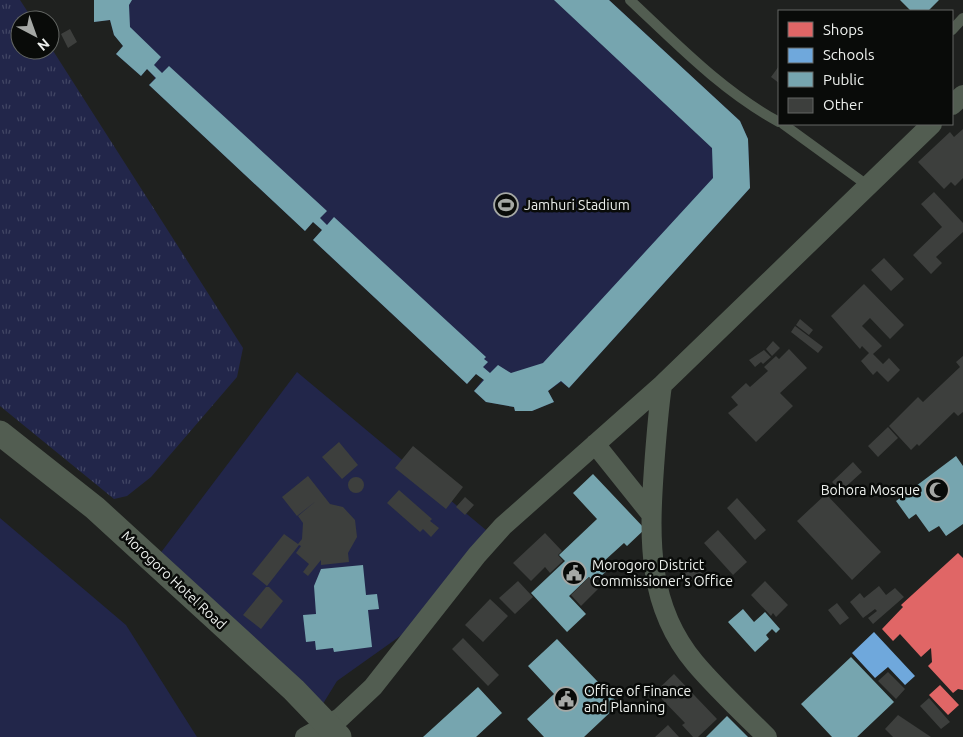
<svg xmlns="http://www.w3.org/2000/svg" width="963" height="737" font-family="Ubuntu,sans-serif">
  <defs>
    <pattern id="grass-tufts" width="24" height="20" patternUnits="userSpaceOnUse" patternTransform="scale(1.25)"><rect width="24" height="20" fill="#22264a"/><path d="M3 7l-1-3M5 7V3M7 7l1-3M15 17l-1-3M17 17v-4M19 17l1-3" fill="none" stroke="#424664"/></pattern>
  </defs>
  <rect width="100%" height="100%" fill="#1f211f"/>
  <path fill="url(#grass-tufts)" d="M0,0H20L33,20H20V50H50V46L243,348L237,377L151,477L127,496L114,499L0,406Z"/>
  <path fill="#22264a" d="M94,0H609L740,121L748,139L750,188L569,388L561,382L548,391L554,402L532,411H515L514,407L486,402L474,391L483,379L476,374L467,384L313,240L322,230L313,222L305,231L149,85L155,78L147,69L141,76L116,54L123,46L114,35L110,20L94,22Z
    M297,372L486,530L451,600L337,681L321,707L153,563Z
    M0,518L126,625L197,737H0Z"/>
  <path fill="#e06666" d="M958,553L963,558V690L958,689L953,693L928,666L932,662L931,648L921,657L900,634L893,641L882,629L903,607L901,605Z
    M940,685L959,705L948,715L929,695Z"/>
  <path fill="#6fa8dc" d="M874,632L915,676L905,685L888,667L875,678L852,653Z"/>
  <path fill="#76a5af" d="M94,0H132L129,5L130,27L161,57L154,65L162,73L169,66L327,211L320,218L327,225L334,217L486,357L484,359L488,362L483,367L490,373L498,365L511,373L543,363L713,178L712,148L554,0H609L740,121L748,139L750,188L569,388L561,381L548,391L554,402L532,411H515L514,407L486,402L474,391L484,380L476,374L467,384L313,240L322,230L313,222L305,231L149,85L156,78L147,69L141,76L116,54L123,46L114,35L110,20L94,22Z
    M900,0H939L928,11H911Z
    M956,456L963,466V524L946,536L939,526L929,532L916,514L909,519L896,501Z
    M593,474L645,529L627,546L624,543L603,562L609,569L594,582L589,577L569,596L586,614L567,632L531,593L565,561L559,555L597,519L573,493Z
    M363,565L366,595L377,594L379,609L368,610L372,647L334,652L333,648L316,650L315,641L306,642L303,615L316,614L314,586L321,569Z
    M743,609L754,622L765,612L780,629L776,633L772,629L766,635L769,639L755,652L728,622Z
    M557,639L619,704L584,737H544L527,719L554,694L528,666Z
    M851,657L894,702L857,737H832L801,704Z
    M478,687L502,713L476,737H423Z
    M727,716L748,737H706Z"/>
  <path fill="#3d3f3d" d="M70,29L77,42L68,48L61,34Z
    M779,66V83L771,77Z
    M963,129V178L955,186L951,182L944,189L918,162L950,132L954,137Z
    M934,192L963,223V232L936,257L942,263L931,274L913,255L942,227L921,204Z
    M884,258L904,279L891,291L871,270Z
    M864,284L904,325L890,339L870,318L862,326L882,346L873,354L883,364L889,358L900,370L888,382L877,371L873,375L861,361L869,353L862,346L860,349L831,316Z
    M800,319L813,330L809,335L796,325Z
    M795,326L823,347L818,353L791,332Z
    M773,341L780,348L772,356L766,349Z
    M789,349L807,368L780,393L793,406L756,442L728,413L738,405L731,397L746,383L750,387L768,371L764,367L776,356L779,359Z
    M764,350L771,357L763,364L761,362L755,367L749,360Z
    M963,356V412L958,416L954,412L919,446L917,444L911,450L889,426L918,397L923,402L960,367L956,362Z
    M888,427L898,438L878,457L868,446Z
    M339,442L358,465L342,479L322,457Z
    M413,446L463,487L446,509L395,468Z
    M853,462L862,472L841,491L832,482Z
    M308,476L330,504L343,507L355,520L357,537L348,553L349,562L321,565V560L308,576L303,572L309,564L296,553L301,546L299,545L267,586L252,574L284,534L298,544L302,539L303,523L298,516L316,501L297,516L282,497Z
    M348 485a8 8 0 1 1 16 0a8 8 0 1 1-16 0Z
    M399,490L432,519L430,521L439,528L431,537L423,529L420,532L387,503Z
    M826,494L881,552L852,580L797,521Z
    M465,497L474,505L465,515L456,507Z
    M737,498L766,530L755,540L727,508Z
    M718,530L747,562L733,575L704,543Z
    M545,533L562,551L558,555L563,561L550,573L545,567L531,581L513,563Z
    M687,559L707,578L698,588L678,568Z
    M589,577L599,588L581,606L571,595Z
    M518,581L533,597L515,614L499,598Z
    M765,581L788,605L776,617L773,613L771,616L751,595Z
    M879,586L886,595L895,588L904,597L873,624L868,618L877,611L875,609L863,618L850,602L860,593L864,598Z
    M266,587H269L283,601L261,629L243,615Z
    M490,599L508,616L483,642L465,625Z
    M837,603L849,618L840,625L828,610Z
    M463,638L499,675L488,686L452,649Z
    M888,672L905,689L896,699L878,681Z
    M674,674L717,719L698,737H693L682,725L685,723L655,692Z
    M929,698L950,722L941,729L920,706Z
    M898,715L931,737H893L885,729Z
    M668,725L679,737H655Z"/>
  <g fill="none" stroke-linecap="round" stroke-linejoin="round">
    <path stroke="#525d51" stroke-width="10" d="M630,0C677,44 722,91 779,122
      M952,30L963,18
      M783,124L867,185"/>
    <path stroke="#525d51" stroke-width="20" d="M952,105L963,95
      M662,385C658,413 656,440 654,468C649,539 647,606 695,663C717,689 743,713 767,737
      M595,444L651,514
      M305,737L340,718L373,687L477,555L503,526L662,385L932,124"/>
    <path stroke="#525d51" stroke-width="25" d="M0,433L95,508L294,690L339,737"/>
  </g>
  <defs>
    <g id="stadium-ring" transform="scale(1.25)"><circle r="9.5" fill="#090b09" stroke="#a5a8a5" stroke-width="1.5"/><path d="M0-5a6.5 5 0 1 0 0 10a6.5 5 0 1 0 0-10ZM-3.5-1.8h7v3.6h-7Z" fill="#a5a8a5"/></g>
    <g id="mosque-ring" transform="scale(1.25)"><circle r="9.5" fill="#090b09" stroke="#a5a8a5" stroke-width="1.5"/><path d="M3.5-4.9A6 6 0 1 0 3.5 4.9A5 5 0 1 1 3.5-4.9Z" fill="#a5a8a5"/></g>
    <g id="civic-ring" transform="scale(1.25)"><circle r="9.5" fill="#090b09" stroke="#a5a8a5" stroke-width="1.5"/><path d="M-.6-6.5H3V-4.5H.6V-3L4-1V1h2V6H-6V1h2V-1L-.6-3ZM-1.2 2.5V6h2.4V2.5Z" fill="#a5a8a5"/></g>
  </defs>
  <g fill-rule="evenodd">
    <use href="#stadium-ring" x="506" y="205"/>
    <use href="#mosque-ring" x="937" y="490"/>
    <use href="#civic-ring" x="574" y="573"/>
    <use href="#civic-ring" x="566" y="699"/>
  </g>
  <g text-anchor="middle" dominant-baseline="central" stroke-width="5" stroke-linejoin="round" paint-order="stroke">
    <g font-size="14" fill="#edf0ed" stroke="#090b09" text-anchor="start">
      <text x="524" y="205">Jamhuri Stadium</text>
      <text x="920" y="490" text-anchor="end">Bohora Mosque</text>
      <text x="592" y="565">Morogoro District<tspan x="592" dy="16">Commissioner's Office</tspan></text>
      <text x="584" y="691">Office of Finance<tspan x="584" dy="16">and Planning</tspan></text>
    </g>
    <g font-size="14" fill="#edf0ed" stroke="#090b09">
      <text transform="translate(174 580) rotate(43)">Morogoro Hotel Road</text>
    </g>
  </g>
  <rect x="778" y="10" width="175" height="115" fill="#090b09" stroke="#646764"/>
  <rect x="788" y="22" width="25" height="15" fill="#e06666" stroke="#646764"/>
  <text x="823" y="35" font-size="15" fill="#edf0ed">Shops</text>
  <rect x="788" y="48" width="25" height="15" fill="#6fa8dc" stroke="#646764"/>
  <text x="823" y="60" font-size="15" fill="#edf0ed">Schools</text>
  <rect x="788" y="72" width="25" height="15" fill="#76a5af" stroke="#646764"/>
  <text x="823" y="85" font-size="15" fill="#edf0ed">Public</text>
  <rect x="788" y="98" width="25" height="15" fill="#3d3f3d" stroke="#646764"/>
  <text x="823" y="110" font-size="15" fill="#edf0ed">Other</text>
  <g transform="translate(35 35) rotate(139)"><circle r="24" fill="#090b09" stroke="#646764"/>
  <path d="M0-4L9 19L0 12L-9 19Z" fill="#a5a8a5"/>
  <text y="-8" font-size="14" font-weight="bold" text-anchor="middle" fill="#edf0ed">N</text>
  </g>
</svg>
